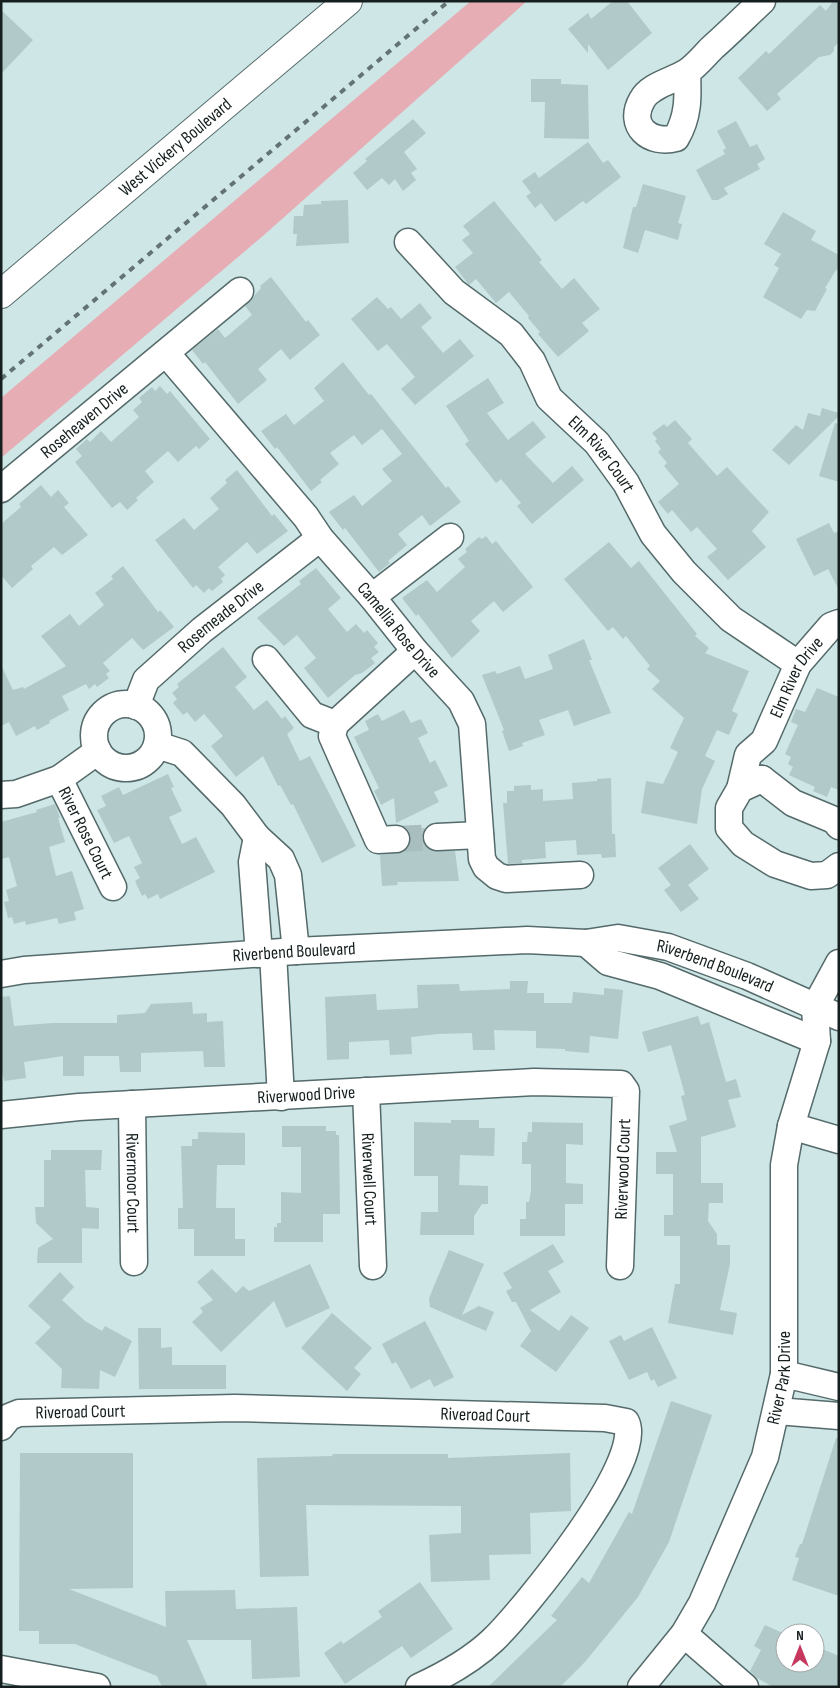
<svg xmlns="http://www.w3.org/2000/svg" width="840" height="1688" font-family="'Sofia Sans Condensed',sans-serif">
  <rect width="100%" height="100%" fill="#cee6e6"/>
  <path fill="#e7adb5" d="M471,1H527L264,235L1,458V398Z"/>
  <path fill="#b1c9c8" d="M613,1H627L652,33L608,70L588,44V53L568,29L588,13L591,19Z
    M833,1H839V42L834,47V51L830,55L819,57L777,94L781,99L767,111L738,78L766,51L769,54L820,5L826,11Z
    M1,10L33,40L1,74Z
    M531,79H561V84L588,85L589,139L544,138L545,102H531Z
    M413,119L426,133L404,152L417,169L411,173L416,180L403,191L395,179L389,185L382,178L367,190L353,173L367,161L365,159Z
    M736,121L750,147L757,144L765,159L757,164L760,169L724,188L728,194L718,200H712L696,170L725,154L723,150L726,148L717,131Z
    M588,142L603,163L608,160L621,177L586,204L583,201L555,222L541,203L535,208L526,196L531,193L522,181L535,172L539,178Z
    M643,184L686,196L678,223L682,224L678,240L645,230L638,253L623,248L633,207H636Z
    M348,200L349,243L296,246L297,234H293L294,216H303L304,205L321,204V201Z
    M494,201L542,260L539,262L562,289L574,278L600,309L582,323L589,331L558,357L538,334L540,332L528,318L529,316L509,292L496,303L476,279L469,285L455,267L473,253L462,240L470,234L463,226Z
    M783,212L816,231L811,240L839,255V269L836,270L825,288L827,289L815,311L807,310L801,319L763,297L779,268L774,265L781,254L764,244Z
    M271,277L306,322L308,320L320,335L290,360L281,349L258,369L267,380L238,404L205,362L203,364L192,350L218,329L225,338L252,315L245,306L261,288L260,286Z
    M377,297L388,309L391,307L401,319L420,303L432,318L421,327L443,353L460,339L474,356L415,405L401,389L415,377L387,344L378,351L351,319Z
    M343,362L369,395L371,394L446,488L448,486L461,502L430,526L422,515L398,534L407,545L388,561L390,563L379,572L345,528L343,530L329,512L354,495L362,506L392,481L382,469L402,454L382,429L362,445L354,435L330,453L339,464L320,480L322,482L311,491L277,447L275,449L261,431L286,414L294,425L324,401L314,388Z
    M488,378L504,403L487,413L508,440L533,421L546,437L525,454L553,483L572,466L584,480L532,524L517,506L521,503L501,479L496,483L465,444L469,441L446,406Z
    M160,386L167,394L170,391L210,439L199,449L196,446L178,462L168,451L145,471L154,482L136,498L138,500L127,510L120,502L112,508L75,462L82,456L76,449L87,439L90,442L101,431L111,442L139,417L133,410L142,402L139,398L152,387L155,391Z
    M822,408L839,413V416L789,465L772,450L796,425L803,430L808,413L820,416Z
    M675,420L692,439L688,443L717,476L727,467L769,512L752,531L766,547L728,580L707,557L717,549L697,527L691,532L672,510L668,514L658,502L679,484L664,466L667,463L658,452L661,449L655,441L657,439L652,433L664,424L667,427Z
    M835,423L839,424V482L819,476Z
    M237,470L272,516L274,514L288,531L257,554L247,542L218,567L225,575L221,579L223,582L212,591L209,588L204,593L196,585L193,588L155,540L184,518L194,530L219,509L210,498L227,483L225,480Z
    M41,485L51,497L58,490L69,503L64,507L88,535L62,555L54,547L31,566L33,569L12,588L1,575V524L21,507L19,504Z
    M829,523L834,533L839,531V590L828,569L814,576L796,539Z
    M486,536L492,544L496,541L533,587L503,612L494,601L471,621L480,631L452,658L418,614L416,616L402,598L427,580L437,592L465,567L458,559L467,552L465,549L479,537L482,539Z
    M609,542L631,568L639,561L697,634L695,636L709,648L705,653L749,671L732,711L738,714L729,735L717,730L705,756L715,761L702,789L697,824L641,813L646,781L663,784L678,752L670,748L684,718L652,689L660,681L647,669L650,666L626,636L623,639L613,627L608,631L564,579Z
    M123,566L158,612L160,610L174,627L143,650L132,638L103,663L110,671L106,674L109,678L97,687L95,684L89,689L86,684L62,696L69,710L49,721L50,723L37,730L35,726L16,736L9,722L1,726V665L13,690L23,687L24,689L66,666L41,636L70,614L79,626L104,605L95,593L113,579L111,576Z
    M316,568L341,598L328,609L347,632L356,624L364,633L367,630L378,643L374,647L379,652L371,658L375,663L362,673L355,675L328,698L304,668L316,658L297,635L284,646L257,618L301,584L299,581Z
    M584,639L592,660H589L611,713L574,726L568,710L539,720L545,735L522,743L523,746L509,751L502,731L504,730L482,675L495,671L497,674L520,666L525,679L553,669L548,655Z
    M223,647L247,677L235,687L254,710L267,700L282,719L285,716L294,728L287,734L300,761L310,756L356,846L322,863L293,804L291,805L280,785L278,786L263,756L236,777L211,746L223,736L204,714L195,722L187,712L183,715L173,703L177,699L172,693L179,687L177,684Z
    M817,688L839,697V790L831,787L827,797L813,791L815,787L789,775L793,767L788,764L791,757L785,754L798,725L791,722L796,709L805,712Z
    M404,710L411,723L421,719L428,733L418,738L430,763L435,760L448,786L434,792L439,802L396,823L394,798L381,805L374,791L379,788L354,737L369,730L365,721L378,714L382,721Z
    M168,774L174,787L171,788L182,811L169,817L182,844L196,837L215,872L160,899L158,894L148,899L145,894L142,896L135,881L140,878L134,867L142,863L129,836L114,843L97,810L106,806L101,796L119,787L123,795Z
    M611,778L612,834H615L616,857L602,858L601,854L577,855L576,840L545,842L546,858L522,860V863L508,864L503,803H507V791H514V786L531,785V790L543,789V801L573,799L572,783L597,781V779Z
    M55,804L60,818H58L65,842L49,847L56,876L72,871L84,909L74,912L76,920L59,924L57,918L26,925L25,921L14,924L12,917L8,918L4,902L9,901L6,890L17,886L9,857L1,859V822L37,812L36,810Z
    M425,828L422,838L425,845L430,850L455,851L459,881L397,882L398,885L382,886L380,855L404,852L409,846L411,839L407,829Z
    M690,844L709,869L688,885L699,899L681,912L664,890L671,885L658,868Z
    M510,981H528L527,993H544V1003H572L573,992L604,995V988L623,990L618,1039L590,1036L589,1053L565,1051V1049L536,1048V1031L494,1030L495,1050H473L472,1033L438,1034L411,1037L412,1054L390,1055L389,1040L349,1042V1059L327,1060L325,997L376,994L377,1010L418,1008L417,985L459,984L460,991L510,989Z
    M10,996L14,1026L52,1023H117V1015L145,1013L151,1004L192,1002L193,1014L207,1013V1022L223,1021L225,1067H204L203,1051L141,1053V1072H120L119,1056H84V1076H63V1056L24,1062L26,1078L4,1081L1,1066V997Z
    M698,1016L701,1025L709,1022L726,1082L736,1079L741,1097L728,1100L736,1127L701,1137V1183H723V1203H709L708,1221L717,1234V1245H730V1264L720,1310L737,1313L733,1335L668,1323L675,1284H680V1236H664V1215H673V1174H656V1152H677L669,1126L687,1120L681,1096L685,1095L671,1045L648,1052L642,1032Z
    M451,1120H479V1128H495L494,1156L460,1155L459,1185L488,1186V1204H482L474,1216V1235H420L421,1212H438V1176H414V1122L451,1123Z
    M532,1122L583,1123V1145L566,1144V1183L583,1184V1204H565V1236H520V1219H526V1202H529L531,1191V1164H522V1142H527L528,1132H532Z
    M282,1126H326V1131H336V1135H339L340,1214H323V1242H274V1227H277V1223H281V1192L301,1193V1147H282Z
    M198,1132L245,1133V1165H217L216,1208H235V1239H245V1256H194V1229H178V1208H183L181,1146H192V1139H198Z
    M51,1150H102L101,1170H85L86,1207L99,1208V1229L82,1228V1263H37L38,1248L53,1239L36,1223L35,1207H44V1160H51Z
    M553,1244L564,1262L548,1271L561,1292L530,1310L559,1331L571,1315L589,1328L556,1372L520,1346L531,1331L516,1302H512L506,1291L512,1288L503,1273Z
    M449,1250L484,1264L462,1315L479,1306L494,1312L486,1331L430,1307L429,1298Z
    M310,1264L330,1308L286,1328L274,1301L221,1352L192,1322L203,1312L200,1308L213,1300L197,1282L212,1269L236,1293L243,1286L249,1291Z
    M60,1272L74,1287L62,1300L85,1321L102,1331L105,1326L132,1341L115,1377L100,1370L99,1389L61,1388L62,1369L35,1343L51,1327L28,1306Z
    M332,1313L372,1348L354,1368L361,1374L347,1391L301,1348Z
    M425,1321L454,1377L434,1387L430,1379L411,1389L396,1362L392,1364L382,1344Z
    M652,1327L677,1378L658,1387L654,1379L651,1381L647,1372L629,1380L609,1341L621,1335L624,1341Z
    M138,1328H161V1348L172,1347V1365H226V1389H139Z
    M671,1401L712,1415L669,1542L638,1597L585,1662L560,1687H488L557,1620L551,1616L582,1577L589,1583L629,1512L632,1514Z
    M836,1438H839V1596L792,1580L799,1558L795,1557L800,1544H802Z
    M20,1453H133V1588L69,1589L166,1627L165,1591L235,1590L236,1609L297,1607L300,1677L252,1679L251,1640H187L208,1687H162L157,1676L75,1644H39V1631H19Z
    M570,1453L571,1511L530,1513L531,1554L489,1555L490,1580L431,1582L429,1535L461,1533V1506L306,1505L309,1576L260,1577L257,1458L332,1456L333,1454H448V1458Z
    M420,1582L453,1629L411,1658L402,1646L345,1684L324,1653L341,1641L343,1644L382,1617L378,1611Z
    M765,1625L785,1634V1663H815V1646L839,1656V1687H773L757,1678L750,1671L761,1650L754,1646Z"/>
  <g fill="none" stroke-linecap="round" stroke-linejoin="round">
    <path stroke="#a9bebe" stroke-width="26" stroke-dasharray="26 13" stroke-linecap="butt" d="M396,839L437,837"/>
    <g stroke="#556a6a" stroke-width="29">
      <g id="minor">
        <path d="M687,72C688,96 689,116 676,138C650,145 627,126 642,100C650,85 673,81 687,72C696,66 704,56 712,48C729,33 745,17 762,1"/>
        <path id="s1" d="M408,242L454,292L511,334L532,361L549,398L597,443L626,483L653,534L684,572L731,619L798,664"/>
        <path id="s2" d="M166,353L306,517L320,538L372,597L415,651L461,701L472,724L482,859L486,867L497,876L506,879L580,875"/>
        <path id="s3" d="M1,489L240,291"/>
        <path d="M372,597L450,537"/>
        <path d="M266,659L312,715L335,724"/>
        <circle cx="126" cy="736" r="32"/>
        <path id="s4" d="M136,706L146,680L202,630L320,538"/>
        <path d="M157,745L182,753L233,805L257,837L281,859L288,875L296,951"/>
        <path id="s5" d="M59,779L113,887"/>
        <path d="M762,779L740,789L729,808V828L743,844L775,864L811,876L827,875L839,866"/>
        <path d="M762,779L793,803L834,820L839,826"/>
        <path id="s6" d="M740,789L748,755L764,741L798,664L831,626L839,623"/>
        <path d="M1,795L16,794L59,779L98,751"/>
        <path d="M257,837L252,862L259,954"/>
        <path d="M437,837L480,835"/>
        <path d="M396,839L378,840L332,736L335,724L415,651"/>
        <path d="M586,943L608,962L660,976L817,1041"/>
        <path d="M273,953L281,1097"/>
        <path id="s7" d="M1,974L24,970L296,951L527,940L586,943L618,938L668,947L747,976L839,1017"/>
        <path id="s8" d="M366,1091L373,1266"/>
        <path id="s9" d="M132,1104L134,1262"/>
        <path id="s10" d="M1,1115L79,1107L534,1082L621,1084L626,1091L620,1266"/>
        <path d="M791,1126L839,1140"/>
        <path d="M784,1374L839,1387"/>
        <path d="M777,1411L839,1416"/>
        <path id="s11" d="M1,1427L9,1417L19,1413L235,1408L605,1418L626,1422C646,1461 523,1611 493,1640C472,1660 445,1675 419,1687"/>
        <path d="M684,1634L745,1687"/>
        <path d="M1,1669L97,1687"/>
        <path id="s12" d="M641,1687L684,1634L702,1603L765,1457L784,1374V1165L791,1126L817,1041L815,1007L839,963"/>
      </g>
    </g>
    <g stroke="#556a6a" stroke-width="30">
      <g id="major">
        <path id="s13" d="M1,294L348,1"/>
      </g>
    </g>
    <use href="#minor" stroke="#fff" stroke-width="26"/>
    <use href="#major" stroke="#fff" stroke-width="28"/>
    <path stroke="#637272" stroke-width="4" stroke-dasharray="6 6" stroke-linecap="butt" d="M1,379L449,1"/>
  </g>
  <g text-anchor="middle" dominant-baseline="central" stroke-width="4" stroke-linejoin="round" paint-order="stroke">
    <g font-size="18" fill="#161f1f" stroke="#fff">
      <text stroke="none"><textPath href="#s13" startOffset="228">West Vickery Boulevard</textPath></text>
      <text stroke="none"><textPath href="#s3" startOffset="108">Roseheaven Drive</textPath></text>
      <text stroke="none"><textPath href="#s1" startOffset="291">Elm River Court</textPath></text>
      <text stroke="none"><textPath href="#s4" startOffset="126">Rosemeade Drive</textPath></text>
      <text stroke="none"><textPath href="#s2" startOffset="362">Camellia Rose Drive</textPath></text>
      <text stroke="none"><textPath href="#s6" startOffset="128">Elm River Drive</textPath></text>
      <text stroke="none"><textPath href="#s5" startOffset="60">River Rose Court</textPath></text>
      <text stroke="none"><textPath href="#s7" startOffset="294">Riverbend Boulevard</textPath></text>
      <text stroke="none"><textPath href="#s7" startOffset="720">Riverbend Boulevard</textPath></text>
      <text stroke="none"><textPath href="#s10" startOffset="306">Riverwood Drive</textPath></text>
      <text transform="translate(623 1169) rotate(-88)">Riverwood Court</text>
      <text stroke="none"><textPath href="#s8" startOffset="88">Riverwell Court</textPath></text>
      <text stroke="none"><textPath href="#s9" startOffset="79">Rivermoor Court</textPath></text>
      <text stroke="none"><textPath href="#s12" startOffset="344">River Park Drive</textPath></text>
      <text stroke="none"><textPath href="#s11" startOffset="85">Riveroad Court</textPath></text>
      <text stroke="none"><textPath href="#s11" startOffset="490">Riveroad Court</textPath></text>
    </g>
  </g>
  <rect width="840" height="1688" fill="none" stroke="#161f1f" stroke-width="5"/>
  <g transform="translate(800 1648)"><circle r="24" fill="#ffffff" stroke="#a2a5a5"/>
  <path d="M0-4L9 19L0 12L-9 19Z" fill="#c7385e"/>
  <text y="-8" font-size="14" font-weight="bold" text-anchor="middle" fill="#161f1f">N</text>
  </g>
</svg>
